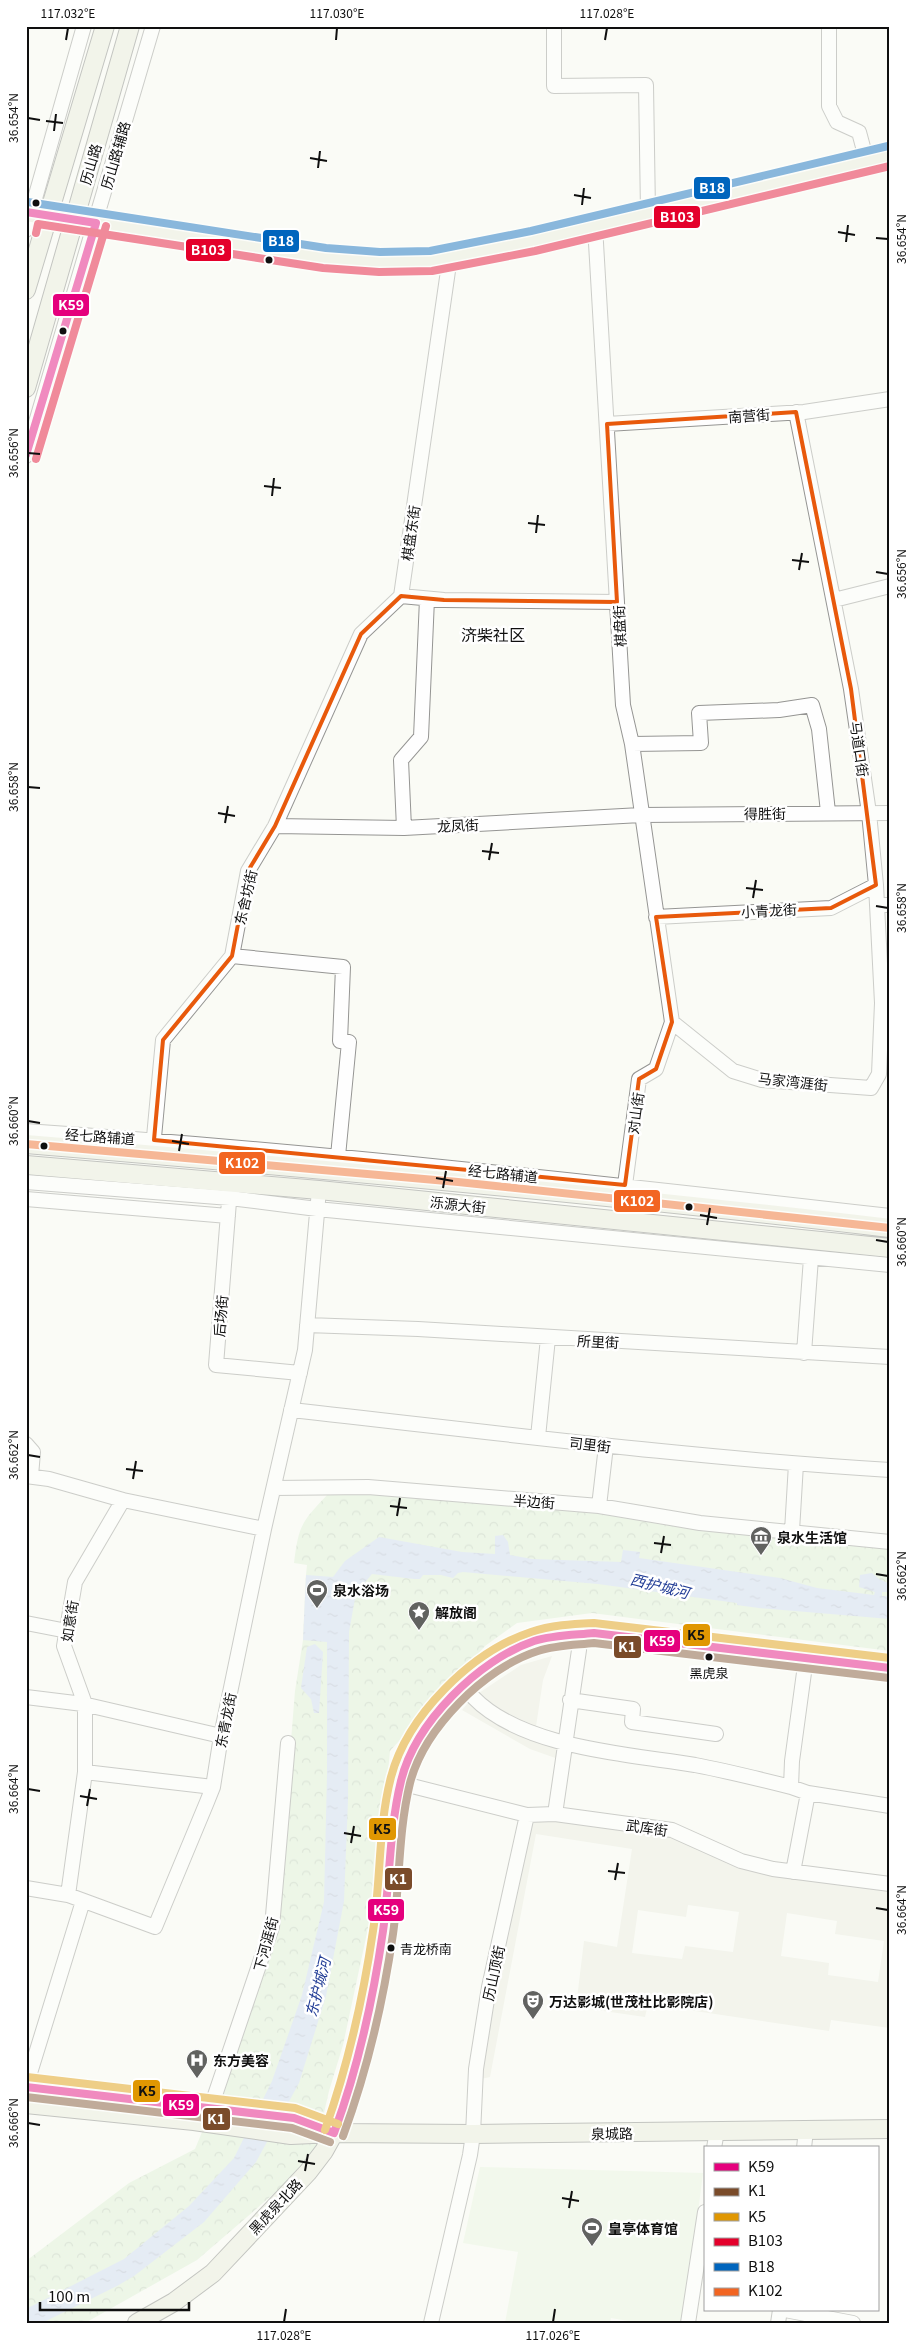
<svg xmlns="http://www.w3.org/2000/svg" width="916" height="2349" font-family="Georgia,'Noto Sans SC',serif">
  <defs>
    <pattern id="park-crowns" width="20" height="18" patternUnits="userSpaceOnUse" patternTransform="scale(1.25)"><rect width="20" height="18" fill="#ddefd6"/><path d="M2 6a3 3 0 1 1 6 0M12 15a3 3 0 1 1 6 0" fill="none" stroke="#bcccb6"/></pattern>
    <pattern id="water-ripples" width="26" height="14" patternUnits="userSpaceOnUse" patternTransform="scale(1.25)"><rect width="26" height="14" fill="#cdd9f2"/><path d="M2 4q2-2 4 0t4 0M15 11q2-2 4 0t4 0" fill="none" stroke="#afb9ce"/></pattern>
  </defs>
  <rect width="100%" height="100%" fill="#fafbf5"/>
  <path fill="url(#park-crowns)" d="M386,1490L524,1501L890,1544V1651L592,1613L517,1623L485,1646L390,1751L377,1886L343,2045L329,2091L313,2160L197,2260L85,2323H26V2261L129,2183L195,2149L224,2079L276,1928L295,1691L303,1640L306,1575L307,1565L294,1563C299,1523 302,1522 329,1493Z"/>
  <path fill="#e8f4e0" d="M480,2167L703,2173L684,2323H640L611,2318L610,2323H505L518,2252L463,2243Z"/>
  <path fill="#eaebe0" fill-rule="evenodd" d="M552,1656L543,1680L535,1733L564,1744L561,1760L530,1749L462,1710L473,1697L521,1665Z
    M527,1815L672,1830L741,1861L890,1884V2028L831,2020L829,2031L648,2004L645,2017L576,2007L584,1941L617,1947L632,1849L536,1834L490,2077L476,2080ZM688,1905L739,1912L733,1952L685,1946L682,1959L632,1953L638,1910L686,1917ZM787,1913L837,1921L835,1934L884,1941L878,1982L828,1975L829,1963L781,1956Z"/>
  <path fill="url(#water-ripples)" d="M503,1535L508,1542L510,1555L532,1559L621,1562L623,1550L640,1552L639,1558L780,1578L817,1588L874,1595L875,1592L859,1587L860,1575L872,1573L879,1579L890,1584V1592H882V1596H890V1619L759,1608L737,1605V1603L598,1584L463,1572L458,1573L453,1578L441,1575H423L420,1579H414L372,1574L356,1593L349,1632L348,1800L344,1901L326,1996L299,2083L256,2162L204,2222L134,2276L117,2286L42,2323H26V2309L124,2259L189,2206L234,2158L272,2081L302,1995L324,1902L327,1775V1642L303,1640L306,1575L333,1577L345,1561L379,1537L462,1552L495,1554V1536Z
    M315,1644L323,1652L319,1713H314L311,1699L301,1688L307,1647Z"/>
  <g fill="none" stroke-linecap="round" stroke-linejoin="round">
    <g stroke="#959593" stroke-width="16">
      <path id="minor" d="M554,26V86L646,85L648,212
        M829,26V106L837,122L859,132L867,162
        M595,226L623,705L632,744L672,1022L656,1069L639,1079L625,1185
        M26,230L84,26
        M607,424L804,412L890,399
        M26,456L153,26
        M401,596L450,257
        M401,596L444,600L617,602
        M834,600L890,586
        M632,744L701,743L699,713L779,710L812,705L819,729L828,812
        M275,826L404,828L641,815L890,813
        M404,828L401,760L421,737L427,599
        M877,905H890
        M656,917L831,908L876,885
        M232,956L343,967L340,1041L349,1042L338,1156
        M672,1022L733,1071L762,1080L871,1088L879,1074L882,1003L876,885L869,813L851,689L796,412
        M26,1131C315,1151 602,1183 890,1216
        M153,1148L163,1040L232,956L248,871L275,826L361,634L401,596
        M26,1182L230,1198L317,1209L890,1265
        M230,1189L216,1365L300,1373
        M26,1199L228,1216
        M307,1325L418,1329L890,1357
        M804,1353L811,1258
        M291,1410C491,1432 690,1458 890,1470
        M538,1437L548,1338
        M26,1444L33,1452L31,1476
        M26,1476L49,1479L123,1500
        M274,1488L368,1487L599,1506L700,1523L890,1542
        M599,1506L606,1446
        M792,1531L796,1464
        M26,1623L67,1631
        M806,1658L792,1761L791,1787L808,1793L890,1806
        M26,1697L83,1704L221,1736
        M473,1697C522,1748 628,1754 695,1765C727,1771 759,1779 791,1787
        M570,1700L633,1709L632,1722L716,1734
        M85,1772L213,1787
        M400,1783L527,1815L555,1814L672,1830L741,1861L773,1869L890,1884
        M555,1814L579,1650
        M793,1872L808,1793
        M26,1888L68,1895L155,1927L207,1802L213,1787L221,1736L264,1529L305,1350L319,1190
        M68,1895L85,1772V1704L64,1646L75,1582L123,1500L264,1529
        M26,2086L83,1901
        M211,2107L272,1927L288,1743
        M334,2133C362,2061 377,1981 387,1905C393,1858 390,1808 406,1763C421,1718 484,1661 527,1644C549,1635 572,1635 594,1633L890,1668
        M714,2148L717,2131
        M804,2148L806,2130
        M785,2310L853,2323
        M431,2323L470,2155L473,2134L476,2069L489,1987L527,1815
        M688,2323L705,2212
        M778,2323L780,2310"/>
    </g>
    <g stroke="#828380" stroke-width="20">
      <path id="major" d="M26,212L325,258L380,262L431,261L533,241L723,194L890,156
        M26,290L105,26
        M26,388L130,26
        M26,1144C314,1168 603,1194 890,1228
        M26,1165L319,1190L890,1248
        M26,2087L294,2118L327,2130
        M26,2104L194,2121L291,2135L334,2133L473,2134L890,2129
        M137,2323L174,2302L213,2273L308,2172L324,2151L334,2133"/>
    </g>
    <use href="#minor" stroke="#fefefe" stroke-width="14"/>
    <use href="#major" stroke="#e9ebdc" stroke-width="18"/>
    <g stroke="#fff" stroke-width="11">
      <path id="bus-1" d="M26,212L96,223L26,455
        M26,2087L294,2118L334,2133
        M334,2133C358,2068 373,2000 383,1931C390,1882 389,1830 401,1781C415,1723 478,1660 534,1641C553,1635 574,1635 594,1633L890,1668"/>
    </g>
    <g stroke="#fff" stroke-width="11">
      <path id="bus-2" d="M26,2097L292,2128L330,2142
        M343,2136C367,2071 383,2003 393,1934C400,1884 398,1832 410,1783C424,1729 484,1668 538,1651C556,1645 575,1645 594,1643L889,1678"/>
    </g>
    <g stroke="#fff" stroke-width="11">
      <path id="bus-3" d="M27,2077L295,2108L338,2124
        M325,2130C348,2065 363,1999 373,1931C381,1881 378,1827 391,1777C407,1716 471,1652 531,1632C551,1625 573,1624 594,1623L890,1658"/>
    </g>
    <g stroke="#fff" stroke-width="11">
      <path id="bus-4" d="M36,233L38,224L323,268L379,272L432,271L535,251L890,166
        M36,459L106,226"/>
    </g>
    <g stroke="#fff" stroke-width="11">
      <path id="bus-5" d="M28,202L326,248L380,252L430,251L531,231L888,146"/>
    </g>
    <g stroke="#fff" stroke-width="11">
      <path id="bus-6" d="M26,1144L458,1182L890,1228"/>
    </g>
    <use href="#bus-1" stroke="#e5007d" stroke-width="8"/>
    <use href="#bus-2" stroke="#7a4b2a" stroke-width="8"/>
    <use href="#bus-3" stroke="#e09702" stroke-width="8"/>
    <use href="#bus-4" stroke="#e4002b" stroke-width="8"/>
    <use href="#bus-5" stroke="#0065bd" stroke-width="8"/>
    <use href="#bus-6" stroke="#f26522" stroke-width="8"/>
  </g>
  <path d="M0 0H916V2349H0ZM796,412L851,689L876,885L831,908L656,917L672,1022L656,1069L639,1079L625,1185L154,1140L163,1040L232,956L248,871L275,826L361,634L401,596L444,600L617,602L607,424Z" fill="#fafbf5" fill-opacity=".55" fill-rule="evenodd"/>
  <path fill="none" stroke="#e8590c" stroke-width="4" stroke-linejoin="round" d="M796,412L851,689L876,885L831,908L656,917L672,1022L656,1069L639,1079L625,1185L154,1140L163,1040L232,956L248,871L275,826L361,634L401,596L444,600L617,602L607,424Z"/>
  <path fill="none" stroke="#0f0f0f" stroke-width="2" d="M66,40L68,28M336,40L337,28M605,40L607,28M28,118L40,120M46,121L63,123M54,131L56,114M310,158L327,161M318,168L320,151M574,195L591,198M582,205L584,188M838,232L855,235M876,238L888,239M846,242L848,225M28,453L40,454M264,486L281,488M272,496L274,478M528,523L545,525M536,533L538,515M792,560L809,562M799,570L802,553M876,572L888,574M28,787L40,788M218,813L235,816M225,823L228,806M482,851L499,853M489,860L492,843M746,888L763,890M753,898L756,880M876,906L888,908M28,1121L40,1123M172,1141L189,1144M179,1151L182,1134M436,1178L453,1181M443,1188L446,1171M700,1215L717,1218M707,1225L710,1208M876,1240L888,1242M28,1455L40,1457M126,1469L143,1471M133,1479L136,1461M390,1506L407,1508M397,1516L400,1498M654,1543L671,1545M661,1553L664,1536M876,1574L888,1576M28,1789L40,1791M80,1796L97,1799M87,1806L90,1789M344,1833L361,1836M351,1843L354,1826M608,1871L625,1873M615,1880L618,1863M876,1908L888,1910M28,2123L40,2125M298,2161L315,2164M305,2171L308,2154M562,2198L579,2201M569,2208L572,2191M284,2322L286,2309M553,2322L555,2309"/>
  <defs>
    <g id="museum-pin" transform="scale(1.125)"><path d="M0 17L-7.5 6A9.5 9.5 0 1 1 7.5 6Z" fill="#616260" stroke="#fff"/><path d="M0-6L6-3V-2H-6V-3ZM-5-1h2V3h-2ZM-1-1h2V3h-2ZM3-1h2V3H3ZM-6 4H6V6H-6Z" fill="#fff"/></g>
    <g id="stadium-pin" transform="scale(1.125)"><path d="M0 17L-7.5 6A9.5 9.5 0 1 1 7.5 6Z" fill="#616260" stroke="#fff"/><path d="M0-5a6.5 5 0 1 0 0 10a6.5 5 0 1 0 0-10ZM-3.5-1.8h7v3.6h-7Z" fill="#fff"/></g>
    <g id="sight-pin" transform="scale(1.125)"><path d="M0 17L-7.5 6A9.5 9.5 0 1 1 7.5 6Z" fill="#616260" stroke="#fff"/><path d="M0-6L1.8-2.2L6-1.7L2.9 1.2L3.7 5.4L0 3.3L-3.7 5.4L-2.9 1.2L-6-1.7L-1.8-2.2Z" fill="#fff"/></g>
    <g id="theatre-pin" transform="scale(1.125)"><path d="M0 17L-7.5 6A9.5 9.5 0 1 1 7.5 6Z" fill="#616260" stroke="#fff"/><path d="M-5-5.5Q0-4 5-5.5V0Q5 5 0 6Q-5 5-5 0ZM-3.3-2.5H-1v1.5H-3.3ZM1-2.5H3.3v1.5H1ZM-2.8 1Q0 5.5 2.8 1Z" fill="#fff"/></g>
    <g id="hospital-pin" transform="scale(1.125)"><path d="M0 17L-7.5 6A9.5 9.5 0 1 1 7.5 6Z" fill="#616260" stroke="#fff"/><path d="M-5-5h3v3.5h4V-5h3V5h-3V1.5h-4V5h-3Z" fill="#fff"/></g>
  </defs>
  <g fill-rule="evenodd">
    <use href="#museum-pin" x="761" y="1537"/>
    <use href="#stadium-pin" x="317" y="1590"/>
    <use href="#sight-pin" x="419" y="1612"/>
    <use href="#theatre-pin" x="533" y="2001"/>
    <use href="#hospital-pin" x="197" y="2060"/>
    <use href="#stadium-pin" x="592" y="2228"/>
  </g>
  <g fill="#0f0f0f" stroke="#fff" stroke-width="2">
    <circle cx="36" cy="203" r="4.5"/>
    <circle cx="269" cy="260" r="4.5"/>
    <circle cx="63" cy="331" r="4.5"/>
    <circle cx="44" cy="1146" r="4.5"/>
    <circle cx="689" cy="1207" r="4.5"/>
    <circle cx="709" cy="1657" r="4.5"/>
    <circle cx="391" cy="1948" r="4.5"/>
  </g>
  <g text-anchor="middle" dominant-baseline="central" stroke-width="5" stroke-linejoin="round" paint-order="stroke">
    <g font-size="13" fill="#0f0f0f" stroke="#fff">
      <text x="709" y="1672">黑虎泉</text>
      <text x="400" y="1948" text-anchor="start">青龙桥南</text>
    </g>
    <g font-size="14" fill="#0f0f0f" stroke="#fff">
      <text transform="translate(115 155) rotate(-74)">历山路辅路</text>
      <text transform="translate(90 164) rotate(-74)">历山路</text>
      <text transform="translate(749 415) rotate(-4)">南营街</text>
      <text transform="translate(410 533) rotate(-82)">棋盘东街</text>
      <text transform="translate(619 626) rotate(-93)">棋盘街</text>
      <text transform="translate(860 749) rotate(82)">马道口街</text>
      <text transform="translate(765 813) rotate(-1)">得胜街</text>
      <text transform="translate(458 825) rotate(-3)">龙凤街</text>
      <text transform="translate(245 897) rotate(-77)">东舍坊街</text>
      <text transform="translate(769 910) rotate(-3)">小青龙街</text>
      <text transform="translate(793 1081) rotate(6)">马家湾涯街</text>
      <text transform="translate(635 1113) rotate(-82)">对山街</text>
      <text transform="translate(100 1136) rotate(4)">经七路辅道</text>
      <text transform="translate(503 1173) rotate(6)">经七路辅道</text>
      <text transform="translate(458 1204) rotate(6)">泺源大街</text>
      <text transform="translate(220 1316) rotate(-85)">后场街</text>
      <text transform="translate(598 1341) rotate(3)">所里街</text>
      <text transform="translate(590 1444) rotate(7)">司里街</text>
      <text transform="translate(534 1501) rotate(4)">半边街</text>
      <text transform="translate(69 1621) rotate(-81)">如意街</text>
      <text transform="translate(225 1720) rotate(-79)">东青龙街</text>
      <text transform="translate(647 1827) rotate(8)">武库街</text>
      <text transform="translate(265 1944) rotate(-75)">下河涯街</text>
      <text transform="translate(493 1973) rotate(-78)">历山顶街</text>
      <text transform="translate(612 2133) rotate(-1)">泉城路</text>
      <text transform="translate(275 2206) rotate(-47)">黑虎泉北路</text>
    </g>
    <g font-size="14" font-weight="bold" fill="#0f0f0f" stroke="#fff" text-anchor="start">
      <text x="777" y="1537">泉水生活馆</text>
      <text x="333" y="1590">泉水浴场</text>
      <text x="435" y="1612">解放阁</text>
      <text x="549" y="2001">万达影城(世茂杜比影院店)</text>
      <text x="213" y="2060">东方美容</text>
      <text x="608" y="2228">皇亭体育馆</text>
    </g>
    <g font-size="15" font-style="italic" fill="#223d96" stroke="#fff">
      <text transform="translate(660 1585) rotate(14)">西护城河</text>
      <text transform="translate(317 1987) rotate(-76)">东护城河</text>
    </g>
    <g font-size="16" fill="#0f0f0f" stroke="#fff">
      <text x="493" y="634">济柴社区</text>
    </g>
  </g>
  <g stroke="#fff" stroke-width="2">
    <rect x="693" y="176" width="38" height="24" rx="5" fill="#0065bd"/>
    <rect x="653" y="205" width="48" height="24" rx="5" fill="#e4002b"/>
    <rect x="262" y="229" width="38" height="24" rx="5" fill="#0065bd"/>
    <rect x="185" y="238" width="47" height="24" rx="5" fill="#e4002b"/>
    <rect x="52" y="293" width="38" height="24" rx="5" fill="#e5007d"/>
    <rect x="218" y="1151" width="48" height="24" rx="5" fill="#f26522"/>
    <rect x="613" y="1189" width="48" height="24" rx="5" fill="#f26522"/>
    <rect x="682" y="1623" width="29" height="24" rx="5" fill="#e09702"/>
    <rect x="643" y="1629" width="38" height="24" rx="5" fill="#e5007d"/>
    <rect x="613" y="1635" width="29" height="24" rx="5" fill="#7a4b2a"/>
    <rect x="368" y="1817" width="29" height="24" rx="5" fill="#e09702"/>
    <rect x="384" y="1867" width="29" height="24" rx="5" fill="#7a4b2a"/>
    <rect x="367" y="1898" width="38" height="24" rx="5" fill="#e5007d"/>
    <rect x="132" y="2079" width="29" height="24" rx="5" fill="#e09702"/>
    <rect x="162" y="2093" width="38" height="24" rx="5" fill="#e5007d"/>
    <rect x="202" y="2107" width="29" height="24" rx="5" fill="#7a4b2a"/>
  </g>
  <g font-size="14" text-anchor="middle" font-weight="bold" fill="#fff">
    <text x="712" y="193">B18</text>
    <text x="677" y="222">B103</text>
    <text x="281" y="246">B18</text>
    <text x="208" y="255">B103</text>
    <text x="71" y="310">K59</text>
    <text x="242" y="1168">K102</text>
    <text x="637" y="1206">K102</text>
    <text x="662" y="1646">K59</text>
    <text x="627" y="1652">K1</text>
    <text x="398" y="1884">K1</text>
    <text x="386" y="1915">K59</text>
    <text x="181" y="2110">K59</text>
    <text x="216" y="2124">K1</text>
  </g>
  <g font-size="14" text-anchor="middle" font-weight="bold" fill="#111">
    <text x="696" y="1640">K5</text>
    <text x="382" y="1834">K5</text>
    <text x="147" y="2096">K5</text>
  </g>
  <rect width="916" height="2349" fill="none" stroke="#ffffff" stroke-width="55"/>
  <rect x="704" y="2146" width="175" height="165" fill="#ffffff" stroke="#9f9f9f"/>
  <rect x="714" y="2163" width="25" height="8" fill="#e5007d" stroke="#9f9f9f"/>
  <text x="748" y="2172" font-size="15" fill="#0f0f0f">K59</text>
  <rect x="714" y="2188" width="25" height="8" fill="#7a4b2a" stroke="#9f9f9f"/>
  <text x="748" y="2196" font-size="15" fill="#0f0f0f">K1</text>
  <rect x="714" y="2213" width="25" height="8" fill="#e09702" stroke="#9f9f9f"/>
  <text x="748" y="2222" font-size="15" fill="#0f0f0f">K5</text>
  <rect x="714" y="2238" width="25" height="8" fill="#e4002b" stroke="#9f9f9f"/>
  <text x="748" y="2246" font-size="15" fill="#0f0f0f">B103</text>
  <rect x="714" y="2263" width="25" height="8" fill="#0065bd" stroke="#9f9f9f"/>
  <text x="748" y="2272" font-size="15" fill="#0f0f0f">B18</text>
  <rect x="714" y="2288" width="25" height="8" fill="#f26522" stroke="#9f9f9f"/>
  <text x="748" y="2296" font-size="15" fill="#0f0f0f">K102</text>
  <path d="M40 2302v8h149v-8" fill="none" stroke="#0f0f0f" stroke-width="2.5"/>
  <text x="48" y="2302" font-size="15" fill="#0f0f0f" stroke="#ffffff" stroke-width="4" paint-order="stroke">100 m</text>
  <rect x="28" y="28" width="860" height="2294" fill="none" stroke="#0f0f0f" stroke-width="2"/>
  <g font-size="12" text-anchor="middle" fill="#0f0f0f">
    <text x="68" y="18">117.032°E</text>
    <text x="337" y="18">117.030°E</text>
    <text x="607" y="18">117.028°E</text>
    <text transform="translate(14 118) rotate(-90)" y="4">36.654°N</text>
    <text transform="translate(902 239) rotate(-90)" y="4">36.654°N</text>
    <text transform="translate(14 453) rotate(-90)" y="4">36.656°N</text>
    <text transform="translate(902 574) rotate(-90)" y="4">36.656°N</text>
    <text transform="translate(14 787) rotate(-90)" y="4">36.658°N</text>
    <text transform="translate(902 908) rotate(-90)" y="4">36.658°N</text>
    <text transform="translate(14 1121) rotate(-90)" y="4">36.660°N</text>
    <text transform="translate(902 1242) rotate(-90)" y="4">36.660°N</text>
    <text transform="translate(14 1455) rotate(-90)" y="4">36.662°N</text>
    <text transform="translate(902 1576) rotate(-90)" y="4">36.662°N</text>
    <text transform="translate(14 1789) rotate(-90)" y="4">36.664°N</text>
    <text transform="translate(902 1910) rotate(-90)" y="4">36.664°N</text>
    <text transform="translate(14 2123) rotate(-90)" y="4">36.666°N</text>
    <text x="284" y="2340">117.028°E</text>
    <text x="553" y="2340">117.026°E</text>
  </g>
</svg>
